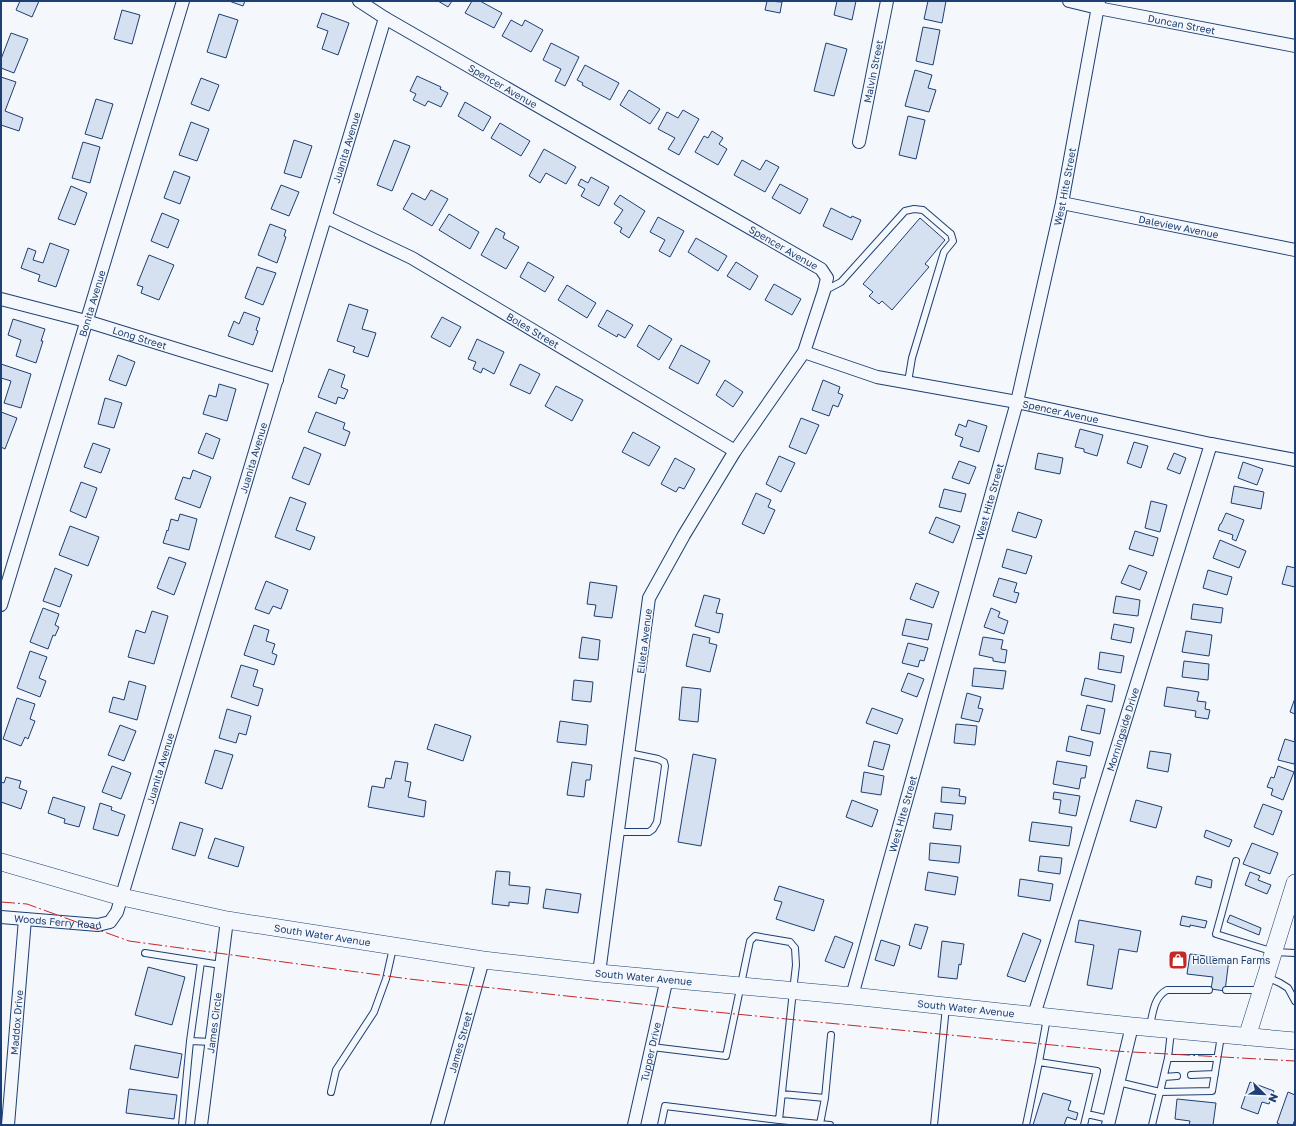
<svg xmlns="http://www.w3.org/2000/svg" width="1296" height="1126" font-family="'Golos Text',sans-serif">
  <rect width="100%" height="100%" fill="#f4f7fb"/>
  <path fill="#d5e0f0" stroke="#1d3f73" d="M20,1H39L32,17L16,10Z
    M229,1H245L243,6Z
    M438,1H452L448,7Z
    M472,1H480L502,13L494,28L465,13Z
    M767,1L782,2L780,13L765,10Z
    M837,1H856L852,20L834,15Z
    M928,1H946L942,23L924,19Z
    M122,10L140,15L132,44L114,39Z
    M322,13L349,23L338,55L322,49L328,31L317,27Z
    M219,14L238,20L226,58L207,52Z
    M511,20L522,26L525,20L543,30L531,52L502,36Z
    M923,27L940,30L933,65L916,61Z
    M11,33L28,39L14,73L1,68V59Z
    M551,43L579,57L565,86L555,81L561,69L543,60Z
    M826,43L847,49L834,96L814,91Z
    M585,65L619,83L610,100L582,85L583,83L577,80Z
    M915,70L932,75L928,88L936,90L929,112L905,106Z
    M417,76L441,87L440,89L448,93L441,107L428,101L425,106L413,100L416,94L410,91Z
    M1,77L16,82L5,111L23,118L19,131L1,125Z
    M201,78L219,85L209,111L191,104Z
    M629,90L660,109L650,124L620,105Z
    M96,99L113,104L102,139L85,134Z
    M465,102L491,117L483,131L458,116Z
    M683,110L699,119L679,155L668,149L675,138L658,129L667,112L678,118Z
    M908,116L925,120L916,159L899,155Z
    M191,122L209,129L197,161L179,155Z
    M500,123L530,141L521,156L491,138Z
    M712,131L723,138L719,144L727,149L718,165L695,152L704,136L708,138Z
    M294,140L312,146L301,178L284,173Z
    M394,140L410,146L392,191L377,185Z
    M83,142L100,147L90,183L72,178Z
    M544,149L576,167L566,184L546,173L540,183L529,176Z
    M742,160L760,170L766,160L779,167L765,192L734,175Z
    M174,171L190,177L180,204L164,198Z
    M591,177L609,187L599,206L581,196L585,189L578,185L581,179L588,183Z
    M780,184L808,199L800,214L772,198Z
    M281,185L299,192L289,216L271,209Z
    M71,186L87,193L75,225L58,219Z
    M431,190L448,199L432,226L403,209L412,193L425,200Z
    M620,195L645,211L629,238L620,232L622,228L614,223L623,210L614,204Z
    M831,208L851,218L852,216L861,220L852,240L823,226Z
    M162,213L179,220L168,248L151,241Z
    M449,214L479,232L470,249L439,230Z
    M658,217L684,231L670,257L659,251L665,240L650,232Z
    M920,218L945,240L925,264L929,267L892,310L882,301L879,304L869,296L873,292L863,284Z
    M270,224L286,230L284,236L286,237L277,263L258,255Z
    M496,228L505,233L503,238L519,247L506,269L481,255Z
    M696,238L727,256L718,271L688,252Z
    M50,243L69,250L56,287L38,281L40,275L21,268L28,248L36,251L33,260L43,263Z
    M149,255L174,265L159,300L141,293L143,287L137,285Z
    M528,262L554,277L545,292L520,277Z
    M736,262L758,276L750,290L727,276Z
    M257,267L276,273L263,305L245,298Z
    M774,284L801,299L792,315L765,300Z
    M567,285L596,303L587,318L558,300Z
    M349,304L368,310L362,329L376,333L368,357L353,352L355,347L337,341Z
    M607,310L633,325L625,338L618,334L617,337L598,326Z
    M244,312L260,318L256,330L258,331L253,345L228,336L234,321L239,324Z
    M442,317L461,327L450,347L431,337Z
    M13,319L45,329L41,341H43L36,363L16,356L21,340L8,335Z
    M649,325L672,339L659,360L637,346Z
    M477,339L504,352L494,374L483,368L481,373L473,369L476,362L468,359Z
    M681,345L710,361L698,384L669,368Z
    M118,355L135,362L126,386L109,380Z
    M1,364L31,374L21,408L4,403L11,381L1,378Z
    M520,364L540,374L530,394L510,385Z
    M329,369L345,375L341,387L348,390L344,399L338,397L336,404L318,397Z
    M725,380L743,392L733,407L716,395Z
    M823,380L840,387L838,393L843,395L838,407L833,405L829,416L812,410Z
    M219,384L236,389L227,421L203,414L209,395L216,397Z
    M556,386L583,400L572,421L545,406Z
    M105,398L122,403L114,428L98,424Z
    M1,412L17,418L5,449L1,447Z
    M316,412L345,423L343,429L350,432L345,446L308,432Z
    M801,418L819,425L806,454L789,447Z
    M968,420L987,426L979,452L960,446L963,438L955,435L959,424L966,427Z
    M1080,429L1103,435L1097,456L1084,452V449L1075,447Z
    M633,432L660,447L649,466L622,452Z
    M206,433L220,439L213,459L198,453Z
    M1134,442L1148,446L1141,468L1127,463Z
    M93,443L110,449L101,473L84,467Z
    M304,447L321,454L309,485L292,478Z
    M1038,453L1063,458L1060,474L1035,469Z
    M1174,453L1186,458L1180,474L1167,469Z
    M779,456L795,463L781,492L766,484Z
    M675,458L695,469L684,489L679,487L676,492L661,484Z
    M959,461L976,467L969,484L952,478Z
    M1243,462L1263,469L1257,485L1238,478Z
    M193,470L211,477L200,508L175,499L183,477L190,479Z
    M81,482L97,488L86,518L70,511Z
    M1234,486L1264,492L1261,509L1231,503Z
    M944,489L966,494L961,512L939,507Z
    M756,493L771,500L768,507L775,510L764,534L742,524Z
    M290,497L306,503L296,530L315,537L310,550L275,537Z
    M1151,501L1167,505L1160,532L1145,528Z
    M1018,512L1042,520L1036,538L1012,531Z
    M1226,513L1244,520L1236,541L1232,539L1233,535L1218,530L1220,524H1221Z
    M180,514L197,519L189,550L163,543L167,530L168,531L171,519L178,521Z
    M936,517L960,526L953,543L929,533Z
    M70,526L99,537L88,566L59,555Z
    M1135,531L1158,538L1153,556L1129,549Z
    M1220,540L1246,551L1239,568L1213,558Z
    M1007,549L1032,556L1026,574L1002,567Z
    M169,557L186,563L174,595L157,588Z
    M1129,565L1147,572L1140,590L1121,583Z
    M1287,566L1295,568V587L1282,584Z
    M55,568L72,575L60,607L43,601Z
    M1208,570L1232,577L1227,595L1203,588Z
    M999,578L1017,583L1014,592L1019,593L1016,603L993,596Z
    M266,581L288,590L281,609L273,606L269,614L255,609Z
    M590,582L617,586L612,618L594,616L596,605L587,604Z
    M916,583L939,592L933,608L910,599Z
    M704,595L720,599L716,613L723,614L719,633L695,626Z
    M1116,596L1140,600L1138,616L1113,613Z
    M1193,604L1223,608L1221,623L1191,619Z
    M43,608L59,614L55,625L59,627L55,636L53,635L48,649L30,642Z
    M991,608L1000,612L998,617L1008,621L1004,634L984,627Z
    M152,611L168,616L154,664L128,657L136,630L145,633Z
    M906,619L932,624L928,640L902,635Z
    M1114,624L1134,628L1131,643L1111,639Z
    M254,625L269,630L266,641L275,644L272,653L277,655L274,665L244,655Z
    M1186,631L1212,635L1209,656L1182,652Z
    M693,634L710,638L709,643L717,645L710,672L686,666Z
    M582,637L600,640L598,660L579,658Z
    M983,637L1003,640L1001,649L1007,650L1005,663L993,661V658L979,655Z
    M908,643L928,648L924,661L920,660L918,667L902,663Z
    M30,651L47,657L39,678L46,681L40,697L17,688Z
    M1100,652L1124,656L1121,673L1098,669Z
    M1184,661L1209,664L1208,680L1182,677Z
    M241,665L258,670L253,686L263,689L258,706L231,697Z
    M974,668L1006,671L1003,689L972,686Z
    M908,673L924,679L917,697L901,691Z
    M1085,678L1115,685L1112,702L1081,695Z
    M574,680L593,682L591,702L572,700Z
    M129,681L146,686L137,720L109,712L113,697L124,700Z
    M682,687L701,689L698,722L679,720Z
    M1167,687L1199,692L1197,701L1206,702L1205,709L1210,710L1208,719L1195,717L1196,711L1164,706Z
    M967,693L981,697L978,708L983,709L979,722L961,718Z
    M17,698L35,704L30,719L35,721L28,739L25,737L21,746L3,739Z
    M1295,698V714L1290,712Z
    M1087,705L1105,709L1100,734L1081,730Z
    M872,708L903,719L897,734L866,723Z
    M227,709L251,716L246,735L239,733L236,743L219,738Z
    M560,721L588,725L586,745L557,742Z
    M435,724L471,736L463,761L427,749Z
    M956,724L977,726L975,745L954,743Z
    M120,725L136,731L124,761L108,755Z
    M1069,736L1093,742L1090,756L1066,751Z
    M1285,739L1295,742V760L1294,764L1278,760Z
    M874,741L890,745L883,770L868,766Z
    M215,750L233,755L222,789L205,783Z
    M1150,751L1171,754L1168,772L1147,768Z
    M693,754L716,759L701,846L678,842Z
    M395,761L408,763L405,781L411,782L408,797L426,801L424,817L368,807L372,786L384,788L386,778L391,779Z
    M1057,761L1087,766L1085,778H1081L1079,789L1053,784Z
    M572,762L592,765L590,780H586L584,797L567,795Z
    M112,766L131,773L121,799L102,792Z
    M1278,766L1294,772L1283,800L1271,795L1273,789L1267,787L1271,777L1274,778Z
    M864,772L884,776L881,795L861,792Z
    M6,777L21,781L19,788L27,791L21,809L1,802V782L4,783Z
    M942,787L960,789L959,796L966,797L965,804L941,802Z
    M1054,792L1080,796L1076,816L1059,813L1061,800L1053,799Z
    M53,797L85,807L79,827L64,823L65,819L48,813Z
    M852,800L878,810L872,827L846,817Z
    M1136,800L1162,807L1156,828L1130,821Z
    M100,803L112,807L111,810L125,815L118,836L93,829Z
    M1263,804L1282,811L1273,835L1254,827Z
    M935,813L953,815L951,830L933,828Z
    M180,822L203,829L195,856L172,849Z
    M1032,822L1072,827L1069,846L1029,841Z
    M1206,830L1232,840L1229,847L1204,837Z
    M215,838L244,847L238,867L208,858Z
    M930,843L961,846L959,863L929,860Z
    M1252,843L1278,853L1270,874L1243,864Z
    M1040,856L1062,858L1060,874L1038,871Z
    M496,871L510,872L509,885L530,887L528,904L509,902V906L492,904Z
    M928,872L958,877L955,895L925,890Z
    M1250,872L1260,876L1258,880L1271,885L1267,894L1245,885Z
    M1197,876L1212,880L1211,888L1195,884Z
    M1020,879L1053,884L1050,901L1018,896Z
    M779,886L824,900L814,931L776,919L782,902L774,900Z
    M546,889L581,894L578,913L543,908Z
    M1230,915L1261,928L1259,935L1227,922Z
    M1182,916L1207,921L1205,928L1190,925V927L1180,925Z
    M1079,920L1141,931L1137,952L1119,949L1112,989L1087,985L1094,945L1075,942Z
    M915,924L928,927L921,949L909,945Z
    M1023,933L1041,940L1025,982L1007,976Z
    M835,936L853,943L844,968L825,961Z
    M881,940L900,946L894,966L875,960Z
    M942,941L964,944L961,965L959,964L957,979L938,977Z
    M1190,954L1229,959L1225,991L1211,989L1213,977L1187,974Z
    M148,967L185,977L172,1025L135,1015Z
    M135,1045L182,1054L178,1078L130,1069Z
    M1250,1082L1274,1091L1269,1104L1262,1102L1258,1114L1241,1108Z
    M129,1089L177,1095L174,1119L126,1113Z
    M1288,1092L1295,1095V1119L1293,1125H1281L1277,1123Z
    M1043,1093L1071,1101L1068,1110L1078,1113L1076,1120L1067,1117L1064,1125H1033Z
    M1177,1099L1216,1103L1213,1125H1189L1190,1121L1175,1119Z"/>
  <g fill="none" stroke-linecap="round" stroke-linejoin="round">
    <g stroke="#1d3f73" stroke-width="8">
      <path id="lane" d="M824,291L841,282L905,211L914,209L923,210L951,234L953,241L944,252L912,358L908,382
        M618,832H649L653,829L657,822L665,766L664,762L658,759L629,753
        M1236,861L1216,934L1274,952L1295,953
        M145,953L221,965
        M201,962L190,1041L212,1042
        M1267,977L1280,983L1288,988L1295,1001
        M1226,990H1261
        M1150,1026C1153,1012 1154,997 1167,990H1209
        M652,1047L726,1056L750,941L755,936L790,942L795,948L796,965L793,991L779,1120L665,1106L661,1125
        M1168,1058L1171,1031
        M1039,1062L1097,1071L1084,1125
        M1191,1075L1215,1074
        M1164,1077L1177,1076
        M1118,1082L1160,1092L1168,1058H1217
        M331,1092L336,1070L374,1012L386,979L393,948
        M782,1094L825,1098
        M1087,1114L1109,1119
        M779,1120L830,1125
        M820,1124L825,1098L831,1035
        M182,1125L190,1041
        M934,1125L946,1007
        M1026,1125L1039,1062L1047,1018
        M1152,1125L1160,1092L1212,1091L1221,1036"/>
    </g>
    <g stroke="#1d3f73" stroke-width="14">
      <g id="street">
        <path id="s1" d="M359,1L385,18L821,269L827,278L824,291L804,352L735,451L684,535L649,598L599,973"/>
        <path id="s2" d="M1069,1L1098,8L1295,46"/>
        <path id="s3" d="M859,142L887,1"/>
        <path id="s4" d="M1062,203L1295,250"/>
        <path id="s5" d="M326,217L412,258L735,451"/>
        <path id="s6" d="M1,299L86,321L277,380"/>
        <path id="s7" d="M804,352L877,377L1017,402L1211,444L1295,460"/>
        <path id="s8" d="M1,605L183,1"/>
        <path id="s9" d="M1,917L98,925L110,922L117,912L385,18"/>
        <path id="s10" d="M852,996L1017,402L1062,203L1099,1"/>
        <path id="s11" d="M1034,1015L1211,444"/>
        <path id="s12" d="M8,1125L25,919"/>
        <path id="s13" d="M201,1125L227,920"/>
        <path id="s14" d="M437,1125L483,960"/>
        <path id="s15" d="M634,1125L667,978"/>
        <path d="M1108,1125L1132,1026"/>
      </g>
    </g>
    <g stroke="#1d3f73" stroke-width="18">
      <g id="secondary">
        <path id="s16" d="M1,862L122,897L227,920L483,960L599,973L852,996L1132,1026L1295,1041"/>
        <path d="M1247,1037L1295,883"/>
      </g>
    </g>
    <use href="#lane" stroke="#f4f7fb" stroke-width="6"/>
    <use href="#street" stroke="#f4f7fb" stroke-width="12"/>
    <use href="#secondary" stroke="#f4f7fb" stroke-width="17"/>
    <path stroke="#c62828" stroke-width="1" stroke-dasharray="14 3 2 3" stroke-linecap="butt" d="M1,902L27,904L129,941L409,979L715,1012L1114,1051L1295,1061"/>
  </g>
  <defs>
    <g id="shop-square" transform="scale(1)"><rect x="-9" y="-9" width="18" height="18" rx="4" fill="#c62828" stroke="#f4f7fb"/><path d="M-5-2.5h2.3a2.7 3.5 0 0 1 5.4 0H5L5.5 6h-11ZM-1.5-2.5h3a1.5 2.3 0 0 0-3 0Z" fill="#fff"/></g>
  </defs>
  <g fill-rule="evenodd">
    <use href="#shop-square" x="1178" y="960"/>
  </g>
  <g text-anchor="middle" dominant-baseline="central" stroke-width="3" stroke-linejoin="round" paint-order="stroke">
    <g font-size="10" fill="#1d3f73" stroke="#f4f7fb">
      <text stroke="none"><textPath href="#s2" startOffset="115">Duncan Street</textPath></text>
      <text stroke="none"><textPath href="#s3" startOffset="72">Malvin Street</textPath></text>
      <text stroke="none"><textPath href="#s1" startOffset="167">Spencer Avenue</textPath></text>
      <text stroke="none"><textPath href="#s9" startOffset="920">Juanita Avenue</textPath></text>
      <text stroke="none"><textPath href="#s10" startOffset="837">West Hite Street</textPath></text>
      <text stroke="none"><textPath href="#s4" startOffset="119">Daleview Avenue</textPath></text>
      <text stroke="none"><textPath href="#s1" startOffset="491">Spencer Avenue</textPath></text>
      <text stroke="none"><textPath href="#s8" startOffset="315">Bonita Avenue</textPath></text>
      <text stroke="none"><textPath href="#s5" startOffset="236">Boles Street</textPath></text>
      <text stroke="none"><textPath href="#s6" startOffset="144">Long Street</textPath></text>
      <text stroke="none"><textPath href="#s7" startOffset="264">Spencer Avenue</textPath></text>
      <text stroke="none"><textPath href="#s9" startOffset="596">Juanita Avenue</textPath></text>
      <text stroke="none"><textPath href="#s10" startOffset="513">West Hite Street</textPath></text>
      <text transform="translate(644 641) rotate(-83)">Elleta Avenue</text>
      <text stroke="none"><textPath href="#s11" startOffset="299">Morningside Drive</textPath></text>
      <text stroke="none"><textPath href="#s9" startOffset="272">Juanita Avenue</textPath></text>
      <text stroke="none"><textPath href="#s10" startOffset="189">West Hite Street</textPath></text>
      <text stroke="none"><textPath href="#s9" startOffset="57">Woods Ferry Road</textPath></text>
      <text stroke="none"><textPath href="#s16" startOffset="330">South Water Avenue</textPath></text>
      <text stroke="none"><textPath href="#s16" startOffset="654">South Water Avenue</textPath></text>
      <text stroke="none"><textPath href="#s16" startOffset="978">South Water Avenue</textPath></text>
      <text stroke="none"><textPath href="#s12" startOffset="103">Maddox Drive</textPath></text>
      <text stroke="none"><textPath href="#s13" startOffset="103">James Circle</textPath></text>
      <text stroke="none"><textPath href="#s14" startOffset="86">James Street</textPath></text>
      <text stroke="none"><textPath href="#s15" startOffset="75">Tupper Drive</textPath></text>
    </g>
    <g font-size="10" fill="#1d3f73" stroke="#f4f7fb" text-anchor="start">
      <text x="1192" y="960">Holleman Farms</text>
    </g>
  </g>
  <rect width="1296" height="1126" fill="none" stroke="#1d3f73" stroke-width="4"/>
  <g transform="translate(1264 1094) rotate(113)" stroke="#f4f7fb" stroke-width="3" paint-order="stroke">
  <path d="M0-3L7 15L0 10L-7 15Z" fill="#1d3f73"/>
  <text y="-6" font-size="11" font-weight="bold" text-anchor="middle" fill="#1d3f73">N</text>
  </g>
</svg>
